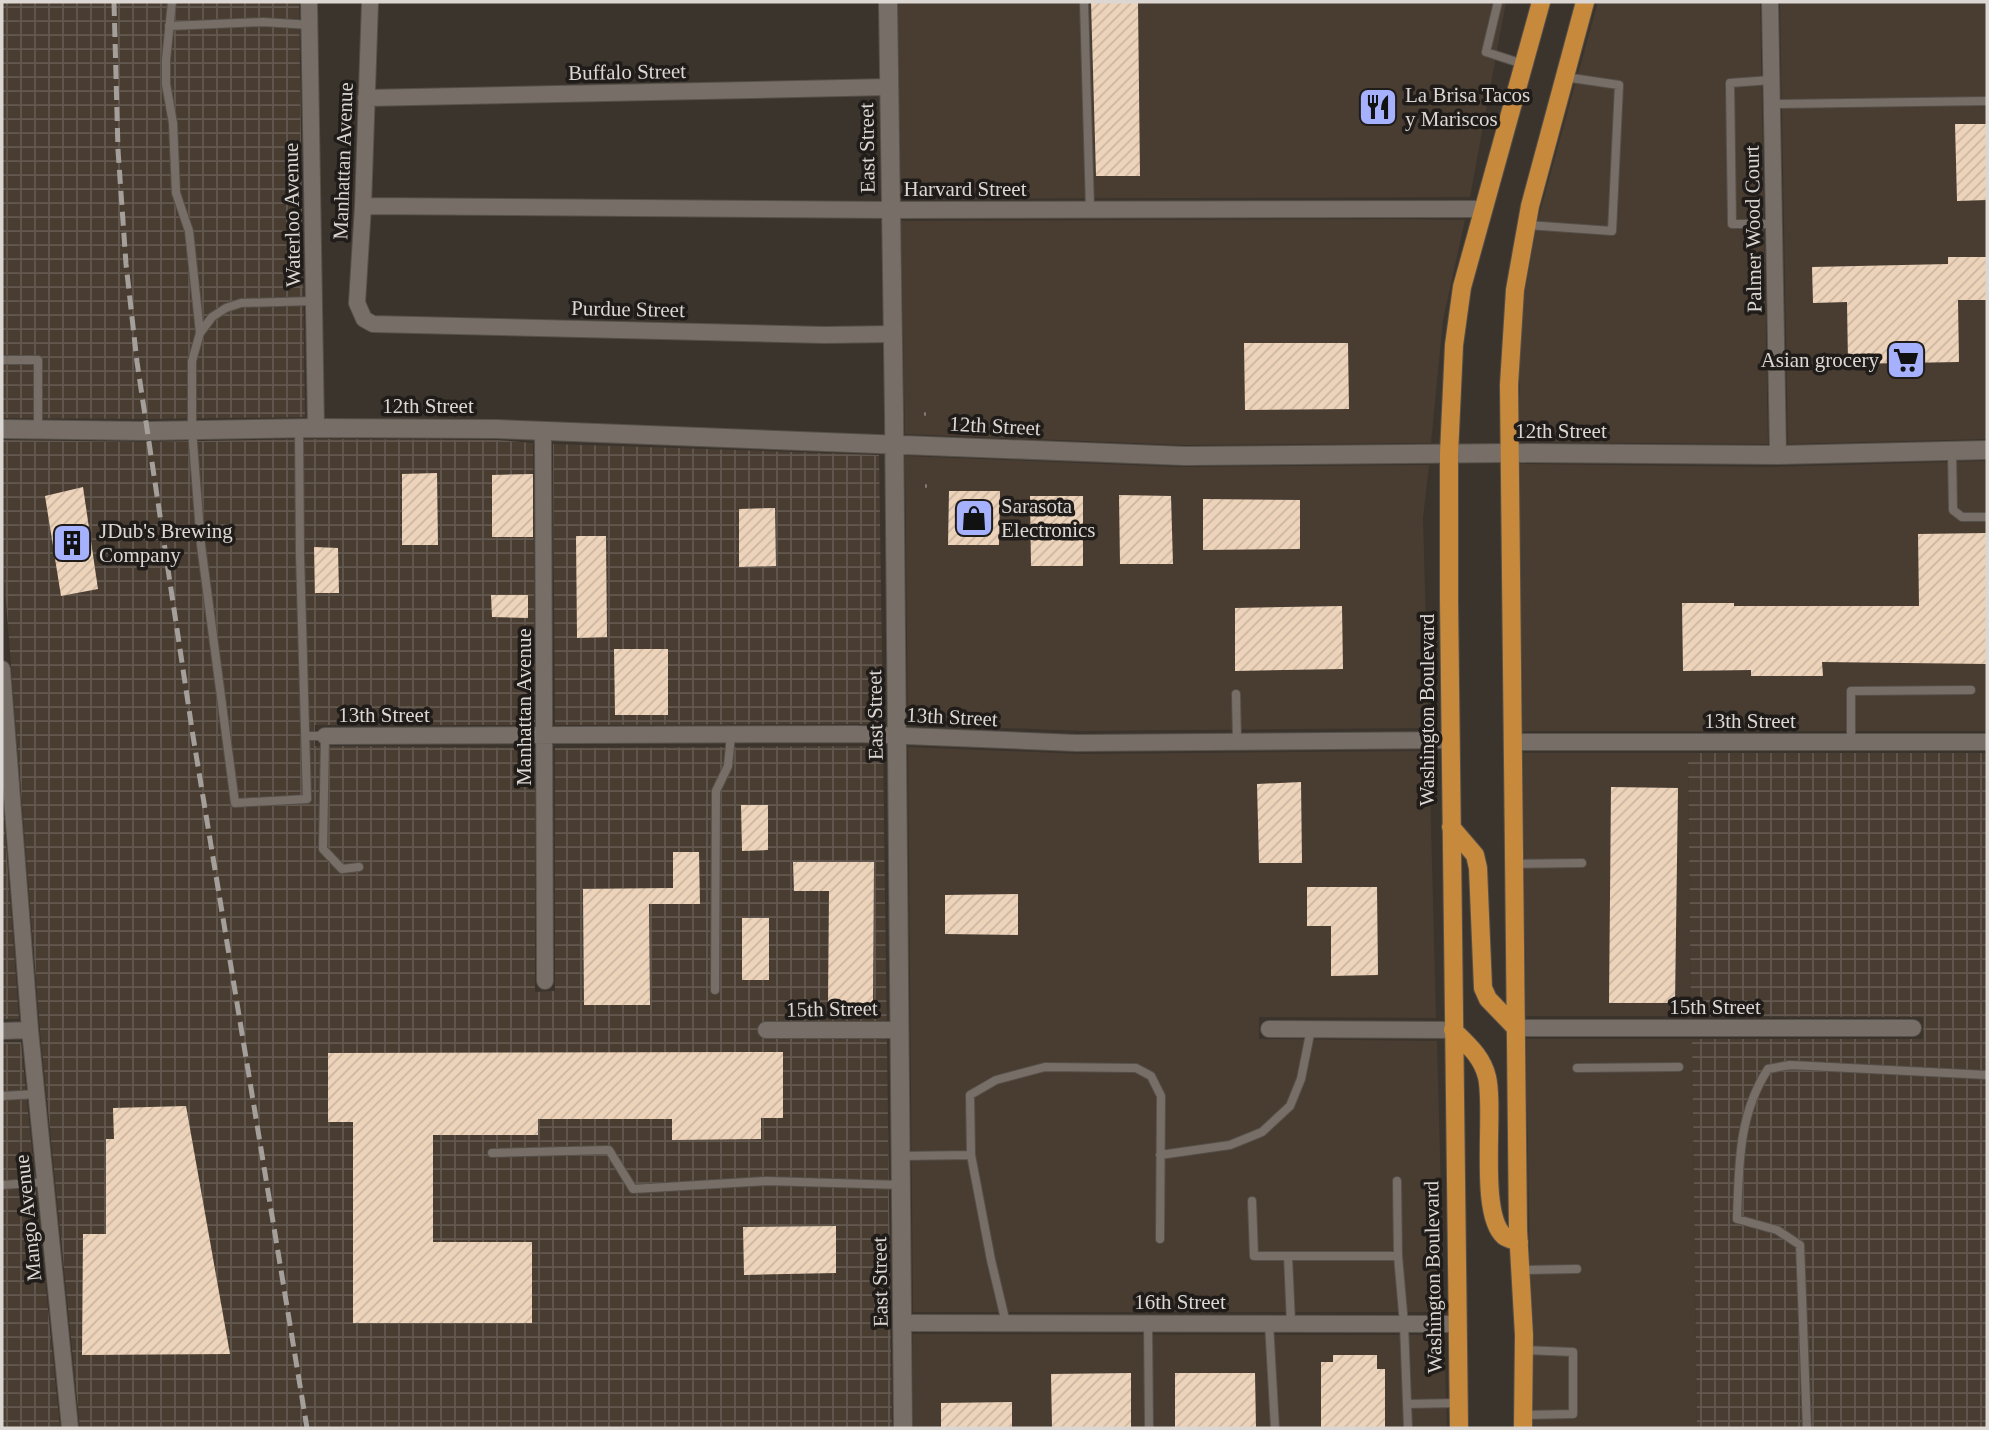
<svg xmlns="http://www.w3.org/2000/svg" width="1989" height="1430" font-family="Georgia,serif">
  <defs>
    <pattern id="industrial-grid" width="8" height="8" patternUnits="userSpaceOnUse" patternTransform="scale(1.75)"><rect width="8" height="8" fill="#493d32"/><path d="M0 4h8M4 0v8" fill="none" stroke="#63584f"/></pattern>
    <pattern id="building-hatch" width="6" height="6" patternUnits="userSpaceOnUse" patternTransform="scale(1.75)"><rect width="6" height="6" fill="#edd3ba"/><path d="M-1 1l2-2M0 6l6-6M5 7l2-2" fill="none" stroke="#cbb6a1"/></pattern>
  </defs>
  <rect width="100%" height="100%" fill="#3b342d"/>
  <path fill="#493d32" d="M897,2H1506L1470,197L901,199Z
    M1598,2H1760L1768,444L1519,442L1520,349L1525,292L1538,219Z
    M1780,2H1987V439L1788,444Z
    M1395,219L1465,220L1443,320L1431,443L1185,445L905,434L901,221Z
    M905,456L1175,467L1429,465L1423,518L1429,728L1082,731L908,724Z
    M1987,461V731H1523L1519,464L1768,467Z
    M908,747L1082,754L1429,751L1436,1018L1259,1017V1039L1437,1041L1444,1312H913Z
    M1523,753H1688L1691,1016H1526Z
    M1526,1039H1692L1697,1428H1533L1534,1335L1530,1267Z
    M913,1334L1444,1335L1447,1428H913Z"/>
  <path fill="url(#industrial-grid)" d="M2,2H299L305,417L147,419L2,418Z
    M316,439L497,440L533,443L535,725H315V746L535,748V992L555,991V748L883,746L892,1428H80L40,1030L2,551V440L147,442Z
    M553,444L879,455L883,724L555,725Z
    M1688,753H1987V1428H1697L1692,1039H1923V1017L1691,1016Z
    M2,790L19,1019H2Z
    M2,1042H21L60,1428H2Z"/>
  <path fill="url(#building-hatch)" d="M1091,2H1138L1140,176H1096Z
    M1955,124H1987V200L1957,201Z
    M1948,257H1987V300H1958L1959,362L1848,364L1847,302L1813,303L1812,267L1948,264Z
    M1244,343H1348L1349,409L1245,410Z
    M437,473L438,545H402V474Z
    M533,474V537H492V475Z
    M83,487L98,589L61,596L45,496Z
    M949,491H1000L999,545H948Z
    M1119,495L1171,496L1173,564H1120Z
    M1030,496H1083V566H1031Z
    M1203,499L1300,500V549L1203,550Z
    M775,508L776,566L739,567V509Z
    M1987,533V664L1822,662L1823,676H1751V670L1683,671L1682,603H1734V606H1919L1918,534Z
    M576,536H606L607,637L577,638Z
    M314,547L338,548L339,593H315Z
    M491,595H528V618L492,617Z
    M1342,606L1343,669L1235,671V608Z
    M614,649H668V715H615Z
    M1301,782L1302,863H1259L1257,784Z
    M1611,787L1678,788L1675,1003H1609Z
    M741,805H768V850L742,851Z
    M673,852H699L700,904H649L650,1005H584L583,889L673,888Z
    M793,862H874L873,1003H828L829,891H794Z
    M1307,887H1377L1378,975L1331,976V926H1307Z
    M1018,894V935L945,934V895Z
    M742,918H769V980H742Z
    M783,1052V1118H761V1139L672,1140V1119H538V1135H433V1242H532V1323H353V1122H328V1053Z
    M186,1106L230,1354L82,1355L83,1234H106V1139H114L113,1108Z
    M836,1226V1273L744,1275L743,1227Z
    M1333,1355H1377V1369H1385V1428H1321V1362H1333Z
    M1131,1373V1428H1052L1051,1374Z
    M1175,1373H1255L1256,1428H1175Z
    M1012,1402V1428H941V1403Z"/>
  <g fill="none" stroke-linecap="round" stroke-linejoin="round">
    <g stroke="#56504a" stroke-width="10">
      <path id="service" d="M172,2L166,60V84L173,123L176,193L189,231L200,333
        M1084,2L1090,209
        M1498,2L1486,52L1523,64
        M169,26L263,22L310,25
        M1771,80L1730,83L1732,224H1774
        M1772,104L1987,101
        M1527,225L1612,231L1619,85L1565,77
        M2,360H38V429
        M299,428L300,555L307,799L235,803L201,545L192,430V361L200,333L212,317L226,308L241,303L314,301
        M1952,452L1953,510L1962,517H1987
        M1236,694L1237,742
        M305,736H325L323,849L342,869L359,867
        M1851,742V691L1971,690
        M1515,864L1582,863
        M715,990L716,791L728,766L731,735
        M1577,1068L1679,1067
        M2,1096L37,1094
        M492,1153L609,1150L633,1189L766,1181L901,1185
        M971,1155L991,1260L1006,1323
        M1160,1155L1230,1145L1262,1132L1290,1106L1301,1079L1311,1029
        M901,1156L971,1155L970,1095L996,1080L1045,1067L1136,1068L1151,1076L1161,1096L1160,1239
        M1397,1181L1398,1256
        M2,1185L45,1182
        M1252,1201L1254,1256H1288
        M1521,1270L1577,1269
        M1148,1323L1149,1428
        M1269,1323L1275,1428
        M1291,1323L1288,1256H1398L1404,1324L1408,1428
        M1407,1404L1458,1403
        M1523,1415L1573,1414V1352L1523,1350
        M1807,1428L1800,1245L1777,1230L1737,1219C1739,1166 1738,1115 1768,1069L1790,1065L1987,1075"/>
    </g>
    <g stroke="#56504a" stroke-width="18">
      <path id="minor" d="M309,2L316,428
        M370,2L363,206L357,303L364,319L373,324L825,335L893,334
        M1770,2L1778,455
        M366,98L889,87
        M363,206L891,210L1483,209
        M543,432L545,981
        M2,669L30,1030L70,1428
        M325,736L857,734L1076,743L1451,740
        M1513,742H1987
        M1516,1028H1913
        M1269,1029L1453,1030
        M766,1030H899
        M2,1031L30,1030
        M904,1323L1457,1324"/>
    </g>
    <g stroke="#56504a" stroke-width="20">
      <path id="tertiary" d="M888,2L894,413L903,1428
        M2,429L147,431L316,428L497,429L1185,456L1509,453L1778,455L1987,450"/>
    </g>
    <g stroke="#56504a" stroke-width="20">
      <path id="primary" d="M1451,827L1475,855L1478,868L1483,988L1488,999L1516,1028
        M1453,1030C1467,1044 1482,1056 1487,1077C1495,1111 1478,1213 1504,1236C1508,1239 1514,1240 1519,1242
        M1459,1428L1449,600V454L1454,345L1462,287L1541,2
        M1523,1428L1524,1335L1518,1230L1509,385L1515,290L1530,206L1585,2"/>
    </g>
    <path stroke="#807a74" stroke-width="3.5" stroke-dasharray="2 5" stroke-linecap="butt" d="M924,414H927V417
      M925,486H928V484"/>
    <use href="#service" stroke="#776f67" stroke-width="8"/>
    <use href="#minor" stroke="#776f67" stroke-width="16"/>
    <use href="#tertiary" stroke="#776f67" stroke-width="18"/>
    <use href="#primary" stroke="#c7893c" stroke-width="18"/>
    <path stroke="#a49f9a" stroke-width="5" stroke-dasharray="14 7" stroke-linecap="butt" d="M114,2L118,150L126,264L137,362L193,736L307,1428"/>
  </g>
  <defs>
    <g id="restaurant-square" transform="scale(2.0125)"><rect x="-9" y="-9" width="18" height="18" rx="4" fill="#a5b1fc" stroke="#1f1c19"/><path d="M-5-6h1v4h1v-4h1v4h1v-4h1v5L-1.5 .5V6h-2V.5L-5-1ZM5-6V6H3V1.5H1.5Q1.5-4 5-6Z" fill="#111"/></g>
    <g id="supermarket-square" transform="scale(2.0125)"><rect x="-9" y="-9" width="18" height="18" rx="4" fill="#a5b1fc" stroke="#1f1c19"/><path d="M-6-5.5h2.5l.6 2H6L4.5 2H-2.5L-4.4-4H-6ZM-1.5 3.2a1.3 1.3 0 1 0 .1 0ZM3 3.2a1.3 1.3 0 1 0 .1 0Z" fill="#111"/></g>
    <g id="shop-square" transform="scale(2.0125)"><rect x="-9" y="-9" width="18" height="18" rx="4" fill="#a5b1fc" stroke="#1f1c19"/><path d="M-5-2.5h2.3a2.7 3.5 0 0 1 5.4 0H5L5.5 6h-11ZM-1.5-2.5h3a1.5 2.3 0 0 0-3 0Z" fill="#111"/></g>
    <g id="building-square" transform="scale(2.0125)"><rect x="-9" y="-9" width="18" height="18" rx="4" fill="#a5b1fc" stroke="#1f1c19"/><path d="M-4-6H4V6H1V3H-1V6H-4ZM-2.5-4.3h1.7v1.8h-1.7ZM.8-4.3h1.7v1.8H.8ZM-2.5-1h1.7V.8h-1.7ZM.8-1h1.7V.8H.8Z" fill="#111"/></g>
  </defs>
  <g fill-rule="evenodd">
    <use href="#restaurant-square" x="1378" y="107"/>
    <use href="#supermarket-square" x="1906" y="360"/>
    <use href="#shop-square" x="974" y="518"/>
    <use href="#building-square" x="72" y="543"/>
  </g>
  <g text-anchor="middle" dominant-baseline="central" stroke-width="7" stroke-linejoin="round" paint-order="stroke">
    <g font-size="21" fill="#dcd7d3" stroke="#1f1c19">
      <text transform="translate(627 72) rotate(-1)">Buffalo Street</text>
      <text transform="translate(867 148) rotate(-91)">East Street</text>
      <text transform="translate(343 161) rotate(-88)">Manhattan Avenue</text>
      <text x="965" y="189">Harvard Street</text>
      <text transform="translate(292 215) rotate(-91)">Waterloo Avenue</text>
      <text transform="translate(1753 229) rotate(-91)">Palmer Wood Court</text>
      <text transform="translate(628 309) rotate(1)">Purdue Street</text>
      <text x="428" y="406">12th Street</text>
      <text transform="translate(995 426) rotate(3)">12th Street</text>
      <text x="1561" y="431">12th Street</text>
      <text transform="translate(524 707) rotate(-90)">Manhattan Avenue</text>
      <text transform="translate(1427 710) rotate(-90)">Washington Boulevard</text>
      <text x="384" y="715">13th Street</text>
      <text transform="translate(875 715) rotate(-91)">East Street</text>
      <text transform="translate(952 717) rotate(3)">13th Street</text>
      <text x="1750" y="721">13th Street</text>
      <text x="1715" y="1007">15th Street</text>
      <text transform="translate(832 1009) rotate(-1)">15th Street</text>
      <text transform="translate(28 1218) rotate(-96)">Mango Avenue</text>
      <text transform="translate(1433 1277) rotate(-91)">Washington Boulevard</text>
      <text transform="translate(880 1282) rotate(-91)">East Street</text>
      <text x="1180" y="1302">16th Street</text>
    </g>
    <g font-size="21" fill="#dcd7d3" stroke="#1f1c19" text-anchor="start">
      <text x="1405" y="95">La Brisa Tacos<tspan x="1405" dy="24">y Mariscos</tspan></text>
      <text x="1879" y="360" text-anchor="end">Asian grocery</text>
      <text x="1001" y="506">Sarasota<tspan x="1001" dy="24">Electronics</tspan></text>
      <text x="99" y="531">JDub's Brewing<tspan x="99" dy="24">Company</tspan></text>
    </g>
  </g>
  <rect width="1989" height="1430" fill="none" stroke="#dcd7d3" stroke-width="7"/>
</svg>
